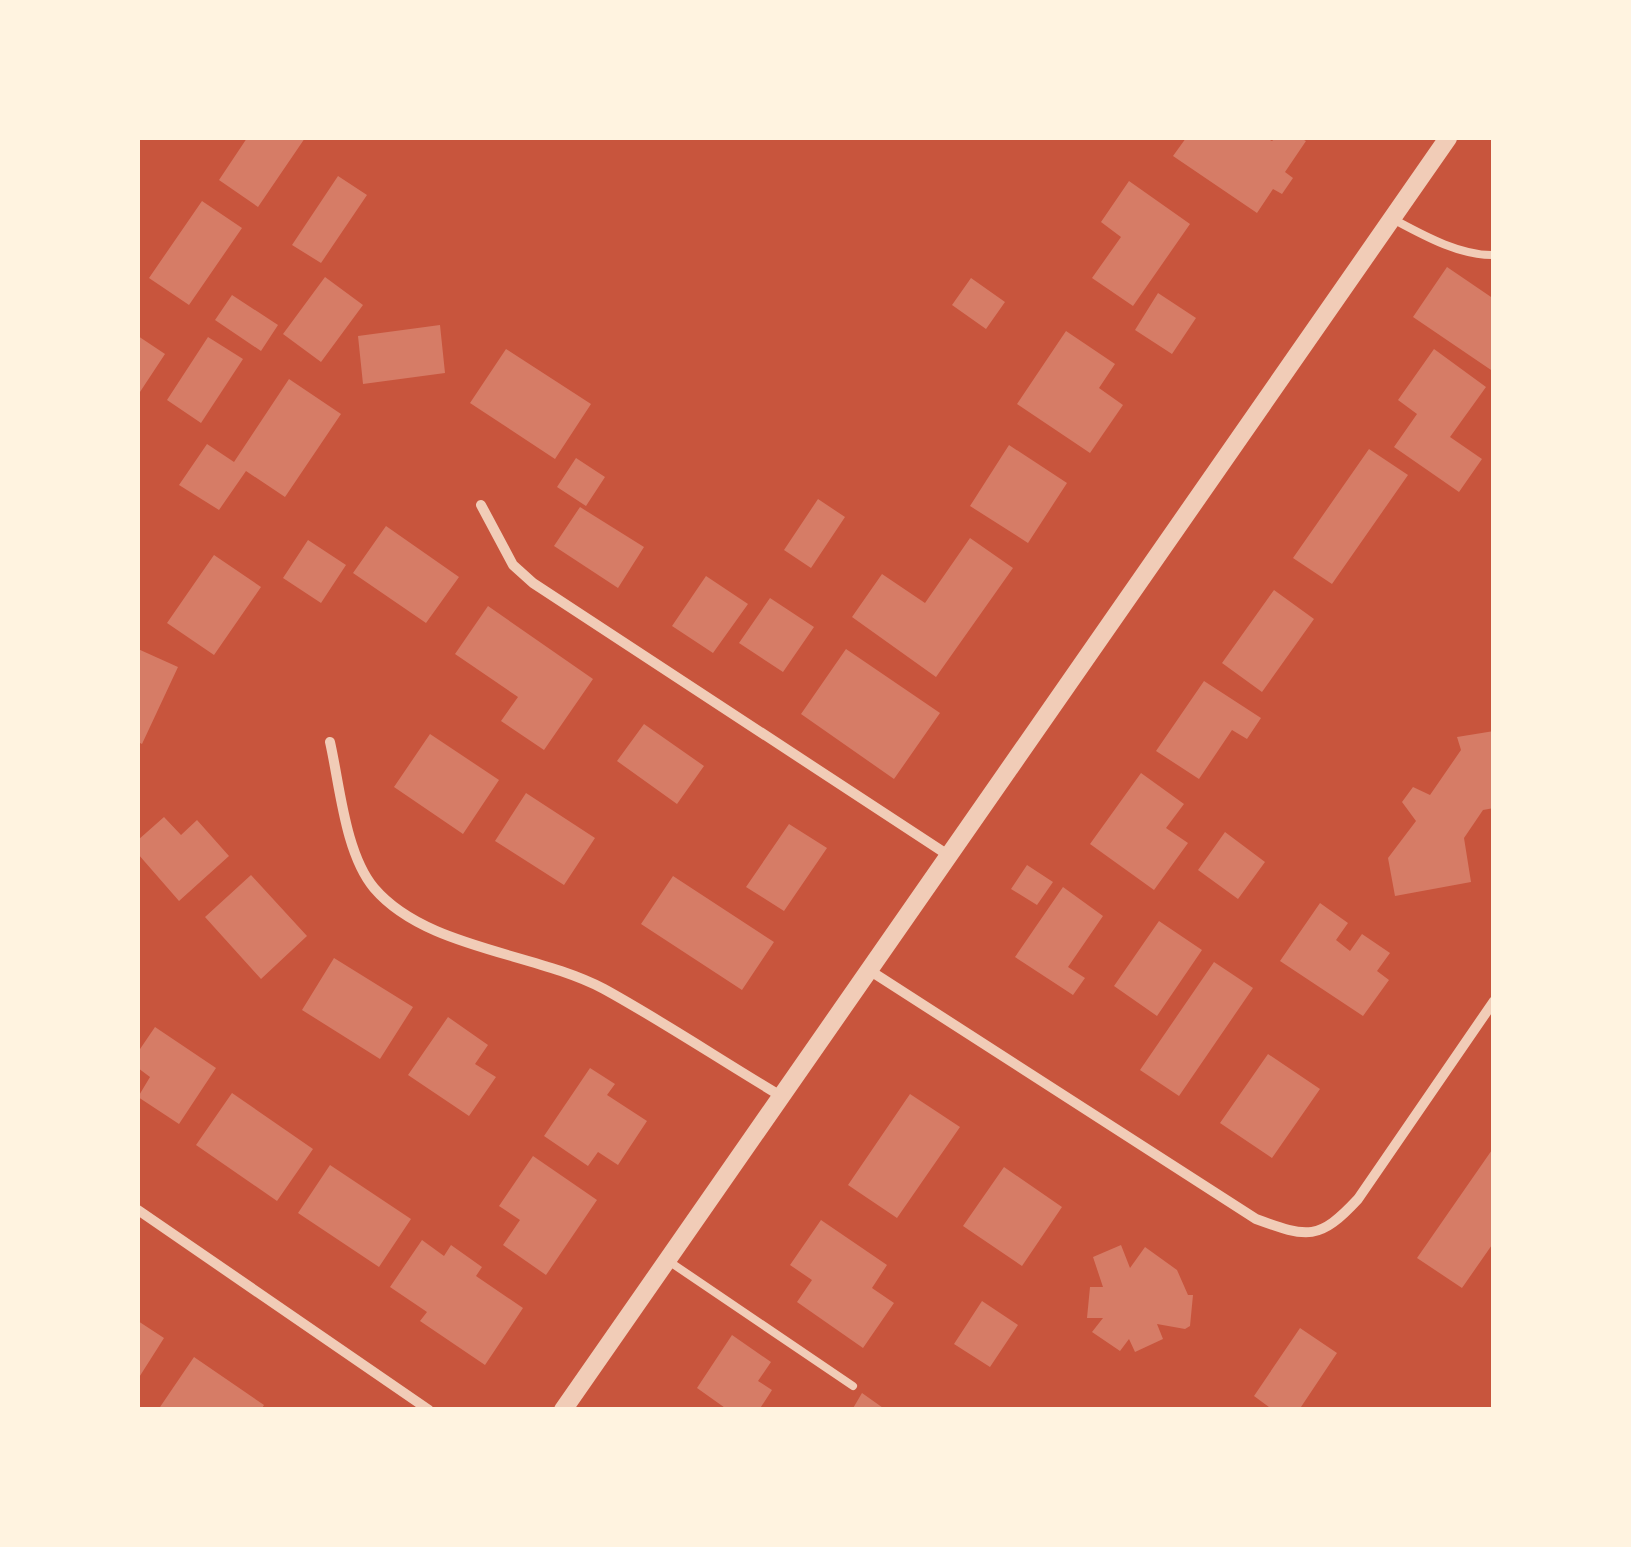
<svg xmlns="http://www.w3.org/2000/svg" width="1631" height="1547" font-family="'Fira Sans',sans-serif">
  <rect width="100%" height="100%" fill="#c8553d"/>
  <path fill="#d67c66" d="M247,138H305L258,207L219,180Z
    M1186,138H1266L1272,141L1275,138H1300L1306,141L1285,172L1293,178L1282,194L1273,189L1257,213L1173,156Z
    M338,176L367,195L321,263L292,245Z
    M1129,181L1190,224L1133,306L1092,278L1121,237L1101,222Z
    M202,201L242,228L189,305L149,278Z
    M1447,267L1494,299V372L1413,317Z
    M325,277L363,305L321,362L283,334Z
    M971,278L1005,302L986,329L952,305Z
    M1158,293L1196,318L1172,354L1135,330Z
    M232,295L278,325L261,351L215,320Z
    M440,325L445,373L363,384L358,336Z
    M1066,331L1115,364L1099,388L1123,405L1090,453L1017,404Z
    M138,336L165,354L138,395Z
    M208,337L243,359L201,423L167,400Z
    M506,349L591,404L555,459L470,403Z
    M1434,349L1486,387L1450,437L1482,459L1459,492L1394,447L1417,414L1398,400Z
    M289,379L341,414L285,497L246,471L219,510L179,485L207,444L234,462Z
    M1009,445L1067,483L1028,543L970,506Z
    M1369,449L1408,475L1332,584L1293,558Z
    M576,458L605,477L586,506L557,487Z
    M818,499L845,517L811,568L784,550Z
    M580,507L644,547L618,588L554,546Z
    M386,526L459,577L426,623L353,573Z
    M970,538L1013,568L936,677L852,617L882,574L925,603Z
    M308,540L346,565L321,603L283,578Z
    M214,555L261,587L214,655L167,623Z
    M706,576L748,604L713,653L672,626Z
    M1274,590L1314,619L1262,692L1222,663Z
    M770,598L814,627L783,672L739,643Z
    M488,606L593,679L544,750L501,721L518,697L455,654Z
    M138,649L178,667L142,744L138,742Z
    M846,649L940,713L894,779L801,714Z
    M1204,681L1261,718L1247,739L1232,730L1199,779L1156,751Z
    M644,724L704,766L677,804L617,761Z
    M1494,731V808L1483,810L1464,838L1471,882L1395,896L1388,858L1416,821L1402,802L1413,787L1430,795L1461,750L1457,737Z
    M430,734L499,780L463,834L394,787Z
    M1141,773L1184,804L1166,828L1188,843L1154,890L1090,844Z
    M526,793L595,838L564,885L495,841Z
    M164,817L181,835L197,820L229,856L179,901L138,854V840Z
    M789,824L827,848L784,911L746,887Z
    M1225,832L1265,862L1238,899L1198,870Z
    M1027,865L1053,882L1037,905L1011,889Z
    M251,875L307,936L261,979L205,917Z
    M673,876L774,942L742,990L641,924Z
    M1063,887L1103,916L1068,967L1085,978L1073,995L1015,957Z
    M1320,903L1348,923L1336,940L1350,951L1362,934L1390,953L1377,971L1389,980L1363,1016L1280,961Z
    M1159,921L1202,950L1157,1016L1114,986Z
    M334,958L413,1007L380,1059L302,1010Z
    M1214,962L1253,988L1179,1096L1140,1070Z
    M448,1017L488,1045L475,1064L496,1077L469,1116L408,1075Z
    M155,1027L216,1068L179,1124L138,1097L150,1077L138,1068V1052Z
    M1268,1054L1320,1089L1272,1158L1220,1123Z
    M590,1068L615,1084L607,1095L647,1121L618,1165L598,1152L588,1166L544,1136Z
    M232,1093L313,1149L277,1201L196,1145Z
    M910,1094L960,1127L897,1218L848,1185Z
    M1494,1147V1242L1462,1288L1417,1258Z
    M533,1156L597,1200L546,1275L503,1245L520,1220L499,1206Z
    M330,1165L411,1219L379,1267L298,1213Z
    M1004,1167L1062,1207L1022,1266L963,1226Z
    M821,1220L887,1265L872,1288L894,1303L863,1348L797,1302L812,1280L790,1265Z
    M422,1240L444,1256L451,1245L482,1267L476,1276L523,1308L485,1365L420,1321L427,1312L390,1287Z
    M1121,1245L1130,1268L1145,1247L1177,1270L1188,1295H1193L1190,1326L1185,1329L1157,1324L1163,1339L1135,1352L1129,1339L1120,1351L1092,1332L1103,1318H1087L1090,1287H1103L1093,1257Z
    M982,1301L1018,1325L990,1367L954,1344Z
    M138,1321L164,1338L138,1379Z
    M1300,1328L1337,1353L1299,1410H1273L1254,1396Z
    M732,1335L771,1362L758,1381L772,1390L759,1410H728L697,1388Z
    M194,1357L264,1405L261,1410H158Z
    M862,1393L886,1410H852Z"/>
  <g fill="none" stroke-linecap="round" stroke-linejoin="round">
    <path stroke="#f1ccb7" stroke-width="8" d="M1391,218C1421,234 1459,256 1494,255
      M667,1260L853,1386"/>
    <path stroke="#f1ccb7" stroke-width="10" d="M481,505L513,565L533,583L948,855
      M330,742C340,786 345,853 374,888C426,949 534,952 604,989C664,1022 722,1061 781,1096
      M869,970L1256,1219C1308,1238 1319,1241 1358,1199L1494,1001
      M138,1210L429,1410"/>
    <path stroke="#f1ccb7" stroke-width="18" d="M563,1410L1448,138"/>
  </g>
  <rect width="1631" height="1547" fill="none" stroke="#fff3e0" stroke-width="280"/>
</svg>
